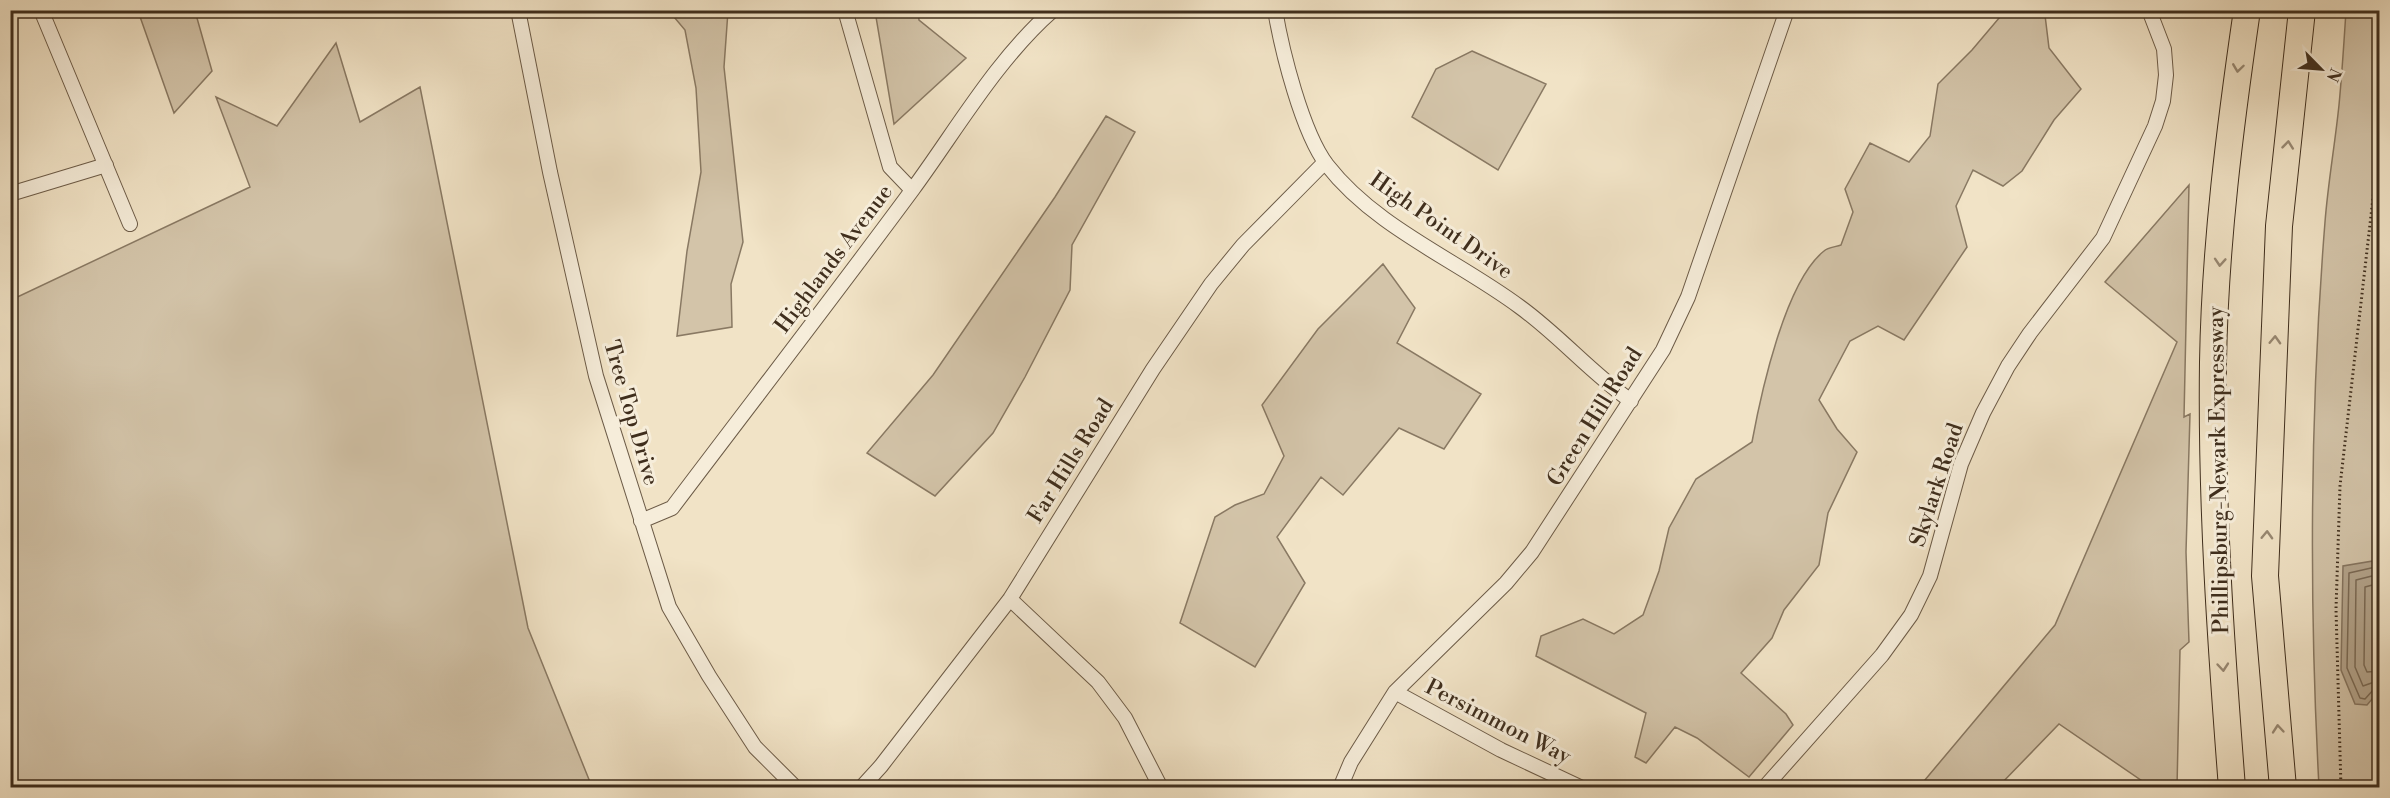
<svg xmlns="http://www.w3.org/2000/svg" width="2390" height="798" font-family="'Libre Bodoni',serif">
  <rect width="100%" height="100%" fill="#f1e3c6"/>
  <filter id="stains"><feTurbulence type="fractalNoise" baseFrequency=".00333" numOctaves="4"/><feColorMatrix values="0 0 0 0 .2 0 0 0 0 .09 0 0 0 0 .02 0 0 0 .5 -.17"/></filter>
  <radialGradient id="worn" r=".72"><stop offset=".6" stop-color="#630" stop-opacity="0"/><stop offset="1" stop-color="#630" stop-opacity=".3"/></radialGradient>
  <path fill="#d3c4a9" stroke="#897963" stroke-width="1.5" d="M138,11H195L212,71L174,113Z
    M669,11H728L724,67L743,242L731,284L732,327L677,336L687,251L701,172L696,88L685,30Z
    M875,11H918L919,20L966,58L894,124Z
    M2005,11H2048L2045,15L2049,48L2081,89L2054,120L2022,171L2003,186L1973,170L1956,206L1967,247L1904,340L1878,326L1850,341L1819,400L1837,429L1857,452L1828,513L1819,565L1784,610L1772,638L1741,673L1786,714L1793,725L1749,777L1697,738L1675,727L1646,763L1635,757L1646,713L1536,656L1541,636L1583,619L1614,634L1643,615L1659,571L1669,528L1696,479L1752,442C1761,393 1785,282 1824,251C1828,247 1836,247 1841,245L1853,212L1845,189L1870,143L1909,162L1930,136L1938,84L1972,50Z
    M2346,11H2379V787H2319C2309,600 2310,410 2325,222C2328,183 2335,144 2339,105C2342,74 2344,42 2346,11Z
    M336,43L360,122L420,87L528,628L592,787H11V300L250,187L216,97L277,126Z
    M1472,51L1546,84L1498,170L1412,117L1436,69Z
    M1106,116L1135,132L1072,245L1070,290L1025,377L993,433L935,496L867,453L933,375L1055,197Z
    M2189,185L2184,417L2190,414L2186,552L2189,642L2180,650L2177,787H2151L2059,724L1998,787H1919L2055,625L2177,342L2105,282Z
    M1383,264L1415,308L1397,343L1481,394L1444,449L1399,428L1343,495L1321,477L1277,537L1305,583L1255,667L1180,623L1215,517L1235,505L1264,494L1284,456L1262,405L1318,329Z"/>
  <path fill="#b4a58d" stroke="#857560" stroke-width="1.5" d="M2379,560V691L2367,705L2355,704L2341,670L2343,566Z"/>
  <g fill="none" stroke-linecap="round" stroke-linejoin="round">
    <path stroke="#7a6a55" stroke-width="1.5" d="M2380,566L2349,573L2347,668L2360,698L2365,699L2374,689L2380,687
      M2380,574L2356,580L2355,667L2363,686L2380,680
      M2380,583L2365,587L2364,665L2367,672L2380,671"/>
    <g stroke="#6c5b47" stroke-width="16">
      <path id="street" d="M41,10L130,224
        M518,10L550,172L596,376L669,607L709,676L755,747L796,788
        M845,10L890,167L912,190
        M1275,10C1282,51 1302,132 1327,165C1376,228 1457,260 1520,307C1560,336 1591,373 1631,401
        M10,194L106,165
        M641,521L672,508C752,402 834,296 913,189C957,129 997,59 1053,10
        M1010,599L1098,682L1125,718L1161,788
        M1395,692L1501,750L1582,788
        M861,788L881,766L1010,599L1153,369L1211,284L1243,245L1325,162
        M1340,788L1351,762L1395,692L1506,583L1532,552L1663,350L1688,297L1787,10
        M1764,788L1882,655L1911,615L1930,576L1961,464L1983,413L2008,366L2030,333L2103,238L2155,126L2163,101L2166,75L2164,49L2149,10"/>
    </g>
    <g stroke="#3f2e1d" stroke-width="28">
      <path id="highway" d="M2232,788C2221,646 2211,504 2213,362C2215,244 2230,127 2247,10
        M2283,788L2265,576L2279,226L2302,10"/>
    </g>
    <path stroke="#3f2e1d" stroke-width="3" stroke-dasharray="1.5 3" stroke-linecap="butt" d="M2341,788L2336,609L2340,486L2380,137"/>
    <use href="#street" stroke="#f6edda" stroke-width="14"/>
    <use href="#highway" stroke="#f1e3c6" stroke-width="26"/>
  </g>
  <defs><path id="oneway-chevron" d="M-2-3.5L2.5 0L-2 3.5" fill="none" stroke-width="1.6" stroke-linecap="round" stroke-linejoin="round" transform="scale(1.5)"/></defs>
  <g stroke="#988872">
    <use href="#oneway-chevron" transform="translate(2238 68) rotate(98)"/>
    <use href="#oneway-chevron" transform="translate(2288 145) rotate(-84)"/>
    <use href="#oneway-chevron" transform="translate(2220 262) rotate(94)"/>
    <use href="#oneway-chevron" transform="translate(2275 340) rotate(-88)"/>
    <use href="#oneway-chevron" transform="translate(2267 535) rotate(-88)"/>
    <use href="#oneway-chevron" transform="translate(2223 667) rotate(85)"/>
    <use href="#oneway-chevron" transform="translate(2278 729) rotate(-95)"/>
  </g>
  <g text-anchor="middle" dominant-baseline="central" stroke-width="6" stroke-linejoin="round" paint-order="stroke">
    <g font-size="22" fill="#3f2e1d" stroke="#f6edda">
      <text transform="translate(1441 226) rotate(35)">High Point Drive</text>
      <text transform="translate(834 259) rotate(-53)">Highlands Avenue</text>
      <text transform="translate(631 413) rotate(74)">Tree Top Drive</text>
      <text transform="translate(1595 417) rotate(-58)">Green Hill Road</text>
      <text transform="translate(1071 461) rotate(-58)">Far Hills Road</text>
      <text transform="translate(2219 470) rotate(-91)">Phillipsburg-Newark Expressway</text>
      <text transform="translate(1937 485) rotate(-72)">Skylark Road</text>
      <text transform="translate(1498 722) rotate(27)">Persimmon Way</text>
    </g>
  </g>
  <rect width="2390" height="798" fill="none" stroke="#f1e3c6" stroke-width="36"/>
  <rect x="12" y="12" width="2366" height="774" fill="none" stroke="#3f2e1d" stroke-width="3"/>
  <rect x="18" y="18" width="2354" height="762" fill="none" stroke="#3f2e1d" stroke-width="1.5"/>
  <g transform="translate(2321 69) rotate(115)" stroke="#f6edda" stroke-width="4.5" paint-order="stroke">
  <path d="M0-4.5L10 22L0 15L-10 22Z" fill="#3f2e1d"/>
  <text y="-9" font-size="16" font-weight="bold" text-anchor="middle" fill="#3f2e1d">N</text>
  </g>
  <rect width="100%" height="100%" filter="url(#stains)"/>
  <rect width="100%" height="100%" fill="url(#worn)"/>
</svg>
